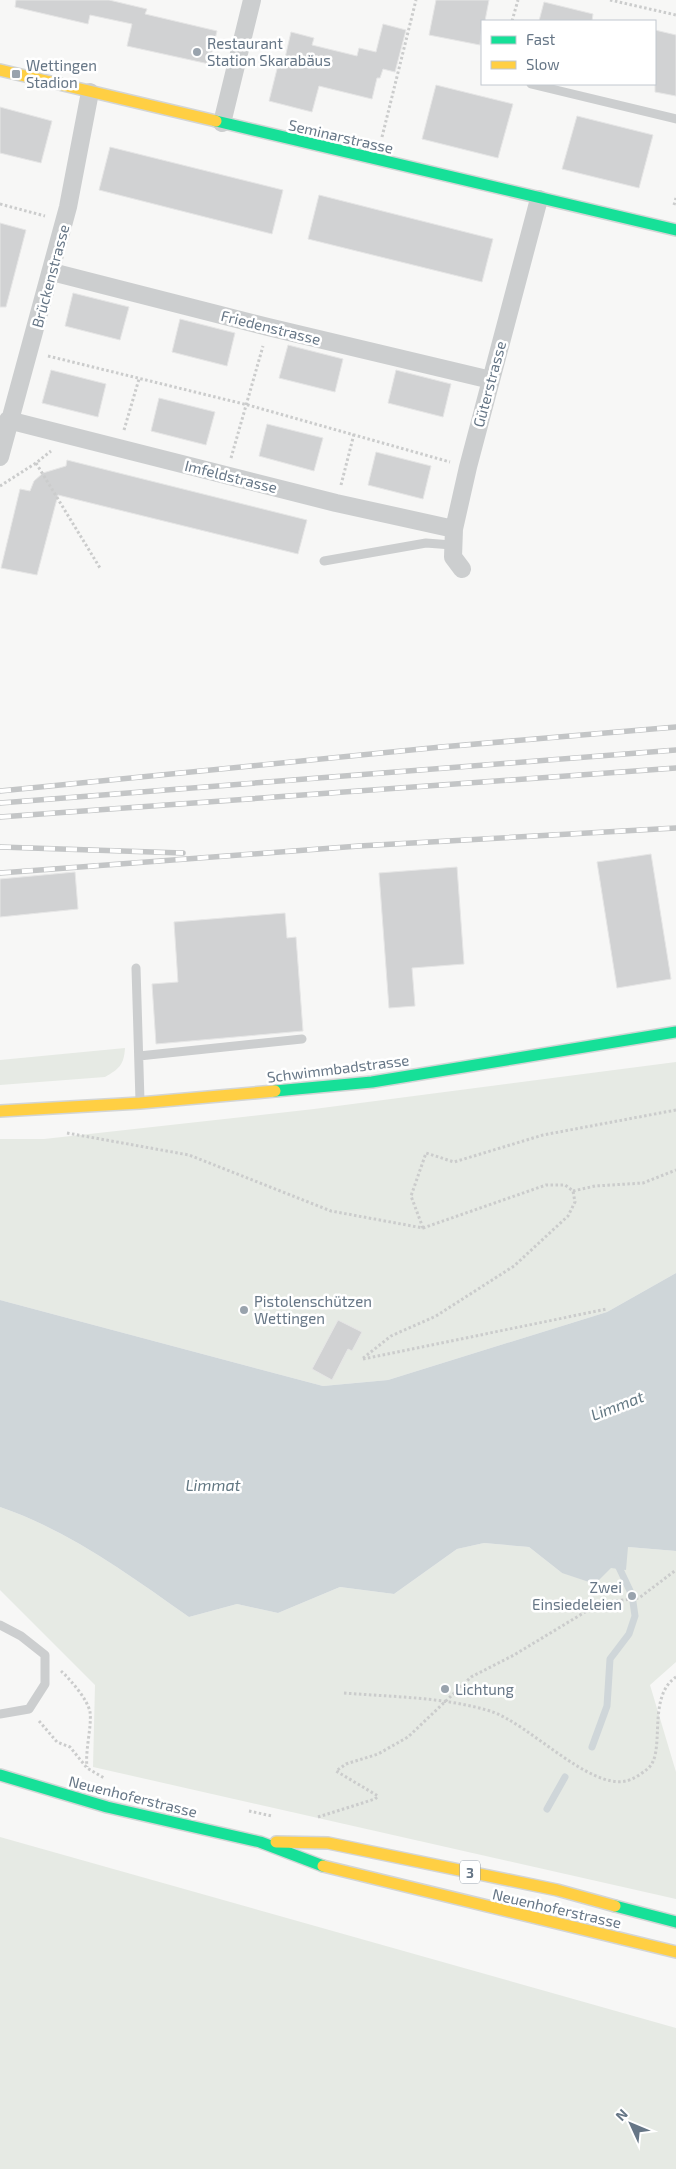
<svg xmlns="http://www.w3.org/2000/svg" width="676" height="2169" font-family="'Exo 2',sans-serif">
  <rect width="100%" height="100%" fill="#f7f7f6"/>
  <path fill="#e6eae4" d="M125,1048C124,1065 119,1069 105,1077L0,1085V1060Z
    M676,1062V1273L607,1312L388,1380L323,1386L0,1300V1139H44L314,1109Z
    M0,1507C70,1531 129,1575 189,1617L237,1604L278,1613L340,1587L394,1594L457,1549L484,1543L529,1547L562,1573L628,1547L676,1551V1662L650,1685L676,1772V1899L93,1767L95,1685L0,1590Z
    M0,1837L676,2028V2169H0Z"/>
  <path fill="#cfd6d9" d="M676,1273V1551L628,1547L626,1570L611,1568L595,1584L562,1573L529,1547L484,1543L457,1549L394,1594L340,1587L278,1613L237,1604L189,1617C129,1575 70,1531 0,1507V1300L323,1386L388,1380L607,1312Z"/>
  <g fill="none" stroke-linecap="round" stroke-linejoin="round">
    <path stroke="#cfd6d9" stroke-width="7" d="M592,1747L607,1706L610,1659L629,1634L635,1616L632,1595L616,1561
      M547,1809L565,1777"/>
  </g>
  <path fill="#d1d2d3" stroke="#e6e6e6" d="M16,0H109L147,9L145,14L217,31L209,64L127,46L132,24L90,15L88,24L15,7Z
    M436,0H489L485,21H482L480,45L429,35Z
    M544,2L593,14L592,21H539Z
    M383,24L406,30L395,72L383,69L380,78H377L372,99L319,86L312,112L269,101L280,57L285,58L291,32L314,38L312,45L357,56L359,48L376,52Z
    M655,30L676,35V96L655,92Z
    M436,85L513,104L498,158L422,139Z
    M0,107L52,121L41,163L0,153Z
    M577,116L653,135L639,188L562,169Z
    M110,147L283,190L272,234L99,190Z
    M319,195L493,239L482,282L308,239Z
    M0,223L26,230L6,307H0Z
    M73,293L129,307L120,340L65,326Z
    M180,319L235,333L227,366L172,352Z
    M288,345L343,359L335,392L279,378Z
    M51,370L106,384L98,417L42,403Z
    M396,370L451,384L443,417L388,403Z
    M159,398L215,412L206,445L151,431Z
    M267,424L323,438L314,471L259,456Z
    M376,452L431,466L423,499L368,485Z
    M67,460L307,520L298,554L58,495L37,575L1,568L20,489L30,491L34,481L43,473L66,466Z
    M651,854L671,979L617,988L597,862Z
    M457,867L464,964L412,968L415,1006L389,1008L379,873Z
    M75,872L78,909L0,917V879Z
    M285,913L287,938L296,937L303,1031L156,1044L152,984L178,982L174,922Z
    M338,1320L362,1332L352,1351L348,1349L332,1380L312,1369Z"/>
  <g fill="none" stroke-linecap="round" stroke-linejoin="round">
    <g stroke="#d3d5d5" stroke-width="14">
      <path id="fast" d="M216,121L676,230
        M275,1091L372,1082L676,1032
        M0,1775L107,1807L260,1842L323,1866
        M615,1906L676,1922"/>
    </g>
    <g stroke="#d3d5d5" stroke-width="14">
      <path id="slow" d="M0,70L216,121
        M0,1111L140,1103L275,1091
        M276,1842L328,1843L557,1890L615,1906
        M323,1866L676,1952"/>
    </g>
    <path stroke="#cbcccc" stroke-width="3" stroke-dasharray="2.5 2.5" stroke-linecap="butt" d="M610,0L676,15
      M512,21L518,0
      M382,137L416,0
      M0,204L45,216
      M674,205L676,198
      M48,356L248,405L450,462
      M124,430L139,379
      M231,458L263,346
      M36,463L100,568
      M341,485L354,434
      M0,486L36,463L51,451
      M67,1133L189,1155L331,1211L423,1228L546,1185H565L573,1191L575,1202L568,1216L514,1266L436,1316L391,1336L362,1359
      M573,1191L595,1186L643,1183L676,1170
      M423,1228L411,1196L426,1153L454,1162L543,1135L676,1110
      M363,1359L607,1309
      M61,1671C70,1679 88,1700 90,1712C92,1726 85,1750 87,1767
      M344,1693C393,1697 444,1697 490,1711C530,1724 588,1789 626,1781C632,1780 641,1774 646,1770C668,1756 645,1698 676,1677
      M39,1721L57,1742L70,1747L87,1768L104,1778
      M249,1811L272,1816
      M318,1817L375,1799L378,1796L336,1771L346,1764L378,1754L408,1737L471,1677L514,1655L600,1603L639,1598L676,1570"/>
    <path stroke="#cccecf" stroke-width="9" d="M531,84L676,119
      M324,561L426,543L452,545
      M136,968L140,1101
      M139,1056L302,1039
      M0,1625L21,1636L45,1655V1684L29,1709L0,1714"/>
    <path stroke="#cccecf" stroke-width="18" d="M222,123L252,0
      M52,272L268,327L491,380
      M8,420L336,503L454,529
      M0,457L68,207L90,92
      M462,569L453,557L454,529L468,467L539,199"/>
    <use href="#fast" stroke="#16e098" stroke-width="11"/>
    <use href="#slow" stroke="#ffcf43" stroke-width="11"/>
    <g stroke="#c3c5c6" stroke-width="5.5">
      <path id="rail" d="M0,791L441,747L676,727
        M0,803L676,750
        M0,817L676,768
        M0,847L183,853
        M0,873L359,846L676,828"/>
    </g>
    <use href="#rail" stroke="#fff" stroke-width="4" stroke-dasharray="11" stroke-linecap="butt"/>
  </g>
  <g fill="#99a3ad" stroke="#fff" stroke-width="2">
    <circle cx="197" cy="52" r="5"/>
    <rect x="11" y="69" width="10" height="10" rx="2.5"/>
    <circle cx="244" cy="1310" r="5"/>
    <circle cx="632" cy="1596" r="5"/>
    <circle cx="445" cy="1689" r="5"/>
  </g>
  <g text-anchor="middle" dominant-baseline="central" stroke-width="5" stroke-linejoin="round" paint-order="stroke">
    <rect fill="#fff" stroke="#949faa" stroke-width="1" x="460" y="1860.5" width="20" height="23" rx="4"/>
    <g font-size="14" font-weight="bold" fill="#667686">
      <text x="470" y="1872">3</text>
    </g>
    <g font-size="15" fill="#667686" stroke="#fff" text-anchor="start">
      <text x="207" y="43">Restaurant<tspan x="207" dy="17">Station Skarabäus</tspan></text>
      <text x="26" y="65">Wettingen<tspan x="26" dy="17">Stadion</tspan></text>
      <text x="254" y="1301">Pistolenschützen<tspan x="254" dy="17">Wettingen</tspan></text>
      <text x="622" y="1587" text-anchor="end">Zwei<tspan x="622" dy="17">Einsiedeleien</tspan></text>
      <text x="455" y="1689">Lichtung</text>
    </g>
    <g font-size="15" fill="#667686" stroke="#fff">
      <text transform="translate(341 136) rotate(13)">Seminarstrasse</text>
      <text transform="translate(50 276) rotate(-75)">Brückenstrasse</text>
      <text transform="translate(271 327) rotate(14)">Friedenstrasse</text>
      <text transform="translate(489 384) rotate(-75)">Güterstrasse</text>
      <text transform="translate(231 476) rotate(14)">Imfeldstrasse</text>
      <text transform="translate(338 1068) rotate(-7)">Schwimmbadstrasse</text>
      <text transform="translate(133 1796) rotate(14)">Neuenhoferstrasse</text>
      <text transform="translate(557 1908) rotate(13)">Neuenhoferstrasse</text>
    </g>
    <g font-size="16" font-style="italic" fill="#627782" stroke="#fff">
      <text transform="translate(617 1405) rotate(-21)">Limmat</text>
      <text x="213" y="1484">Limmat</text>
    </g>
  </g>
  <rect x="481" y="20" width="175" height="65" fill="#ffffff" stroke="#c2c8cf"/>
  <rect x="491" y="36" width="25" height="8" fill="#16e098" stroke="#c2c8cf"/>
  <text x="526" y="45" font-size="15" fill="#667686">Fast</text>
  <rect x="491" y="61" width="25" height="8" fill="#ffcf43" stroke="#c2c8cf"/>
  <text x="526" y="70" font-size="15" fill="#667686">Slow</text>
  <g transform="translate(631 2124) rotate(314)" stroke="#ffffff" stroke-width="4" paint-order="stroke">
  <path d="M0-4L9 19L0 12L-9 19Z" fill="#667686"/>
  <text y="-8" font-size="14" font-weight="bold" text-anchor="middle" fill="#667686">N</text>
  </g>
</svg>
